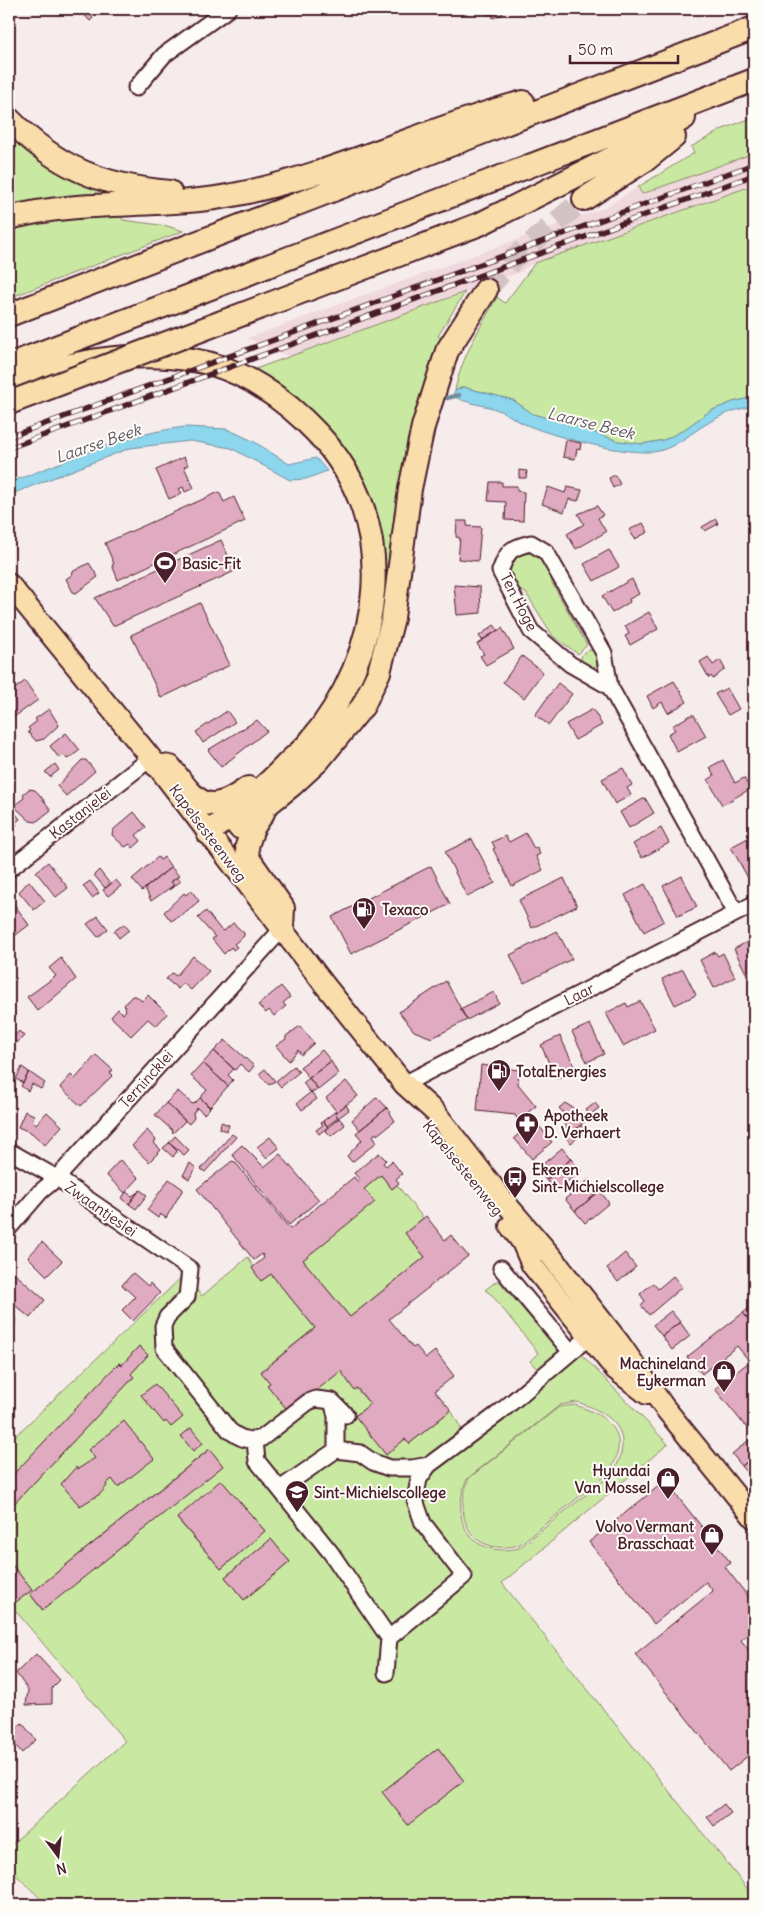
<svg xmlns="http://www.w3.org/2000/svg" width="763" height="1914" font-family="Delius,sans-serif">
  <rect width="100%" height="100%" fill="#f7ecec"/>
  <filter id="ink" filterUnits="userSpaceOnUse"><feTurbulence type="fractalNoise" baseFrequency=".02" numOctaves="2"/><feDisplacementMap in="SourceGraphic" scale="10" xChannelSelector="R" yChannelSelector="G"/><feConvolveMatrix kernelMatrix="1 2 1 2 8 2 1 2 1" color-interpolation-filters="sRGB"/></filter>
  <g filter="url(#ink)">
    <path fill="#f0d8df" d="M754,153V185L528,266L521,272L289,357L247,338L603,208L638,187L643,194Z"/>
    <path fill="#c9e9a2" stroke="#8a8466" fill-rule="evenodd" d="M754,117V153L642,194L638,187L694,153L691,147L723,129Z
      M9,127L119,193L9,207Z
      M754,185V397L733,402L710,411L682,431L664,440L642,444L618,441L585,429L533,414L513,400L463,387L455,391C461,357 481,327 497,297L505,303L535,263Z
      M118,214L123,220L167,226L183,231L9,298V226L28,221Z
      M465,292L438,336L446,341L422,395L407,441L397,502L383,635L357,696L344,713L362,674L364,488L250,371Z
      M530,553L540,555L551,572L552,583L587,645L578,654L553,636L526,593L519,590L510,576C510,563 517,554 530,553Z
      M581 659a9 9 0 1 1 18 0a9 9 0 1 1-18 0Z
      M381,1175L392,1189L397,1185L423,1218L405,1233L425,1257L350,1317L303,1260L364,1189Z
      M248,1257L261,1281L271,1274L315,1328L261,1371L270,1383L268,1385L341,1371L370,1404L355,1416L386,1454L405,1439L409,1444L451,1410L463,1432L538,1370L530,1361L538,1353L492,1295L485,1290L498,1280L567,1361L579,1352L668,1444L502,1583L754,1897V1905H47L9,1868V1847L125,1741L9,1603V1594L16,1602L32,1590L9,1561V1509L134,1377L131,1374L148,1355L139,1346L122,1365L119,1363L9,1479V1442L184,1275L202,1296ZM577,1402C615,1414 635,1434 613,1473L519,1548C470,1559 449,1520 467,1479L560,1405ZM209,1449L222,1466L42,1610L30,1594ZM221,1481L265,1531L221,1569L177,1519ZM271,1539L290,1562L244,1600L225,1577ZM438,1748L464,1781L408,1824L383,1791Z
      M575,1405C612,1417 631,1435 609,1473L519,1545C472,1557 452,1519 469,1478L559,1407Z"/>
    <path fill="#8cd7ed" stroke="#728d9f" d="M463,387L513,400L533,414L585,429L618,441L642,444L664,440L682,431L710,411L733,402L754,397V406C737,409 723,414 708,423C692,432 678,446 659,451C629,457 550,436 522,423C513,418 505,412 495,409C485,405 459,402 453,395L455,391Z
      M186,427L227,429L253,441L289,464L316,458L327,471L306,479L290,480L231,448L190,441L130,448L9,495V481L16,480C72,459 127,433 186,427Z"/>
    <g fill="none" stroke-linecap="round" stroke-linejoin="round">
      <path stroke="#728d9f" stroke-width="4.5" d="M447,398L459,395"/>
    </g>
    <path fill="#e0aac1" stroke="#4a1f2b" d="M79,9H85L93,18L90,21Z
      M486,9H504L501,10L503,14L493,18L492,14L488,15Z
      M566,440L581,443L580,450L577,449L575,459L563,457Z
      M184,457L188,465L184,467L194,488L185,492L183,487L179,489L182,493L169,499L156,470Z
      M519,470L527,471L526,478H519Z
      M615,475L620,484L613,488L609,478Z
      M490,482H502V486H517V491L524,492L523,521L505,520L506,502L488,501Z
      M548,487L565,493L567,487L582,490L578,501L569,499L564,512L542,504Z
      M219,492L224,502L234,497L245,521L118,580L112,565L114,564L105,543Z
      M597,506L603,515L598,518L606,532L576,549L567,534L584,524L578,514Z
      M716,519L718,524L705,531L702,527Z
      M457,521H467V526L481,527L478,561L458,559L460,538L456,537Z
      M643,523L648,532L635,539L629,530Z
      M221,540L235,571L113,626L95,598Z
      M609,550L619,567L594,581L584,564Z
      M89,563L98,577L76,593L73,592L66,579L73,574L72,572Z
      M632,579L639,594L629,599L630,602L612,613L602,596Z
      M454,585L480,587L481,613L457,615Z
      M200,603L230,665L161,698L131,635Z
      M649,612L658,629L630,645L625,636L629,634L625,626Z
      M494,625L498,630L482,640L479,636Z
      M502,628L514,649L486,665L480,656L484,654L477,644Z
      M522,656L543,672L524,698L503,682Z
      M708,657L713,665L720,660L725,669L713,679L711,676L709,678L700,662Z
      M9,663L16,675L9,682Z
      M25,681L38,700L14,717L9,710V693Z
      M674,681L687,702L668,713L662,702L653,708L647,696Z
      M558,683L572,694L549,725L535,715Z
      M727,688L739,709L728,715L715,694Z
      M49,709L59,725L44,739L36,741L28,732L30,730L28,728L37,721L35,719Z
      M593,709L602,725L575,740L566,724Z
      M227,711L235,722L203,743L196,732Z
      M691,715H694L706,736L677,752L668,734L675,730L672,726Z
      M257,720L267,731L221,767L208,750Z
      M66,733L80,750L71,757L67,759L64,755L59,758L50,746Z
      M82,760H86L95,771L66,796L57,786Z
      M723,760L735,783L744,778L750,789L722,805L708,780L714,776L710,767Z
      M55,764L59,770L50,777L45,772Z
      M623,768L632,785L627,788L631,795L615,804L602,779Z
      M29,789L35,790L39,794L51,810L36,822L30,821L16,808V804L24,798L23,794Z
      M645,798L654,813L629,828L620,812Z
      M12,809L20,819L16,822L9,814Z
      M134,812L146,827L136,835L141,841L133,848L130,844L125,847L112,835L113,830Z
      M9,814L17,825L10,831L9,829Z
      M661,828L669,843L642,858L633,844Z
      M526,833L534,849L537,847L540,854L536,856L543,870L512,886L493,849L495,848L492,842L505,836L509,842Z
      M748,838L754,850V875L748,878L731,847Z
      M472,839L495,883L467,897L445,852Z
      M158,857L160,860L164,857L171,867L142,891L132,879Z
      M48,862L68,888L56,897L36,872Z
      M431,866L450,904L351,954L332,917Z
      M171,867L179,876L171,882L174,885L151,901L145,888Z
      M99,870L110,884L105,888L94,875Z
      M682,876L697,907L678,916L663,886Z
      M177,877L181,881L169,890L174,885L171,882Z
      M564,878L577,906L532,928L519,900Z
      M116,880L121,886L108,896L103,890Z
      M29,881L45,901L34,910L19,892Z
      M90,881L99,893L92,898L83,886Z
      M645,884L664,921L644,932L625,895Z
      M191,890L199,901L183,914L171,921L164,912L184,893L186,895Z
      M9,897L29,925L12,938L9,934Z
      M206,911L221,930L224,931L233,923L244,933V936L234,944L237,947L233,950L231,947L224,954L212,939L215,937L198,918Z
      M98,916L108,929L98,937L87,924Z
      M124,924L129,930L119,938L114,931Z
      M557,931L572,959L524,983L510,955Z
      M754,938V977L749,979L734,949Z
      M715,952L718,956L723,953L735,977L714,988L700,960Z
      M193,956L209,971L191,990L183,983L178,989L166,979L172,973L176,976Z
      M61,958L76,979L38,1011L27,997L56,976L49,968Z
      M683,969L696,995L675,1005L662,979Z
      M446,981L467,1020L432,1038L414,1031L399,1012Z
      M281,986L290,997L283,1003L286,1006L274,1016L269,1010L266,1013L258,1005Z
      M494,992L499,1003L467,1020L460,1009Z
      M148,995L167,1014L156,1026L148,1019L131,1036L111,1017L118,1009L123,1014L126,1010L124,1005L132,996H136L142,1001Z
      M640,1001L655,1029L623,1046L606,1013L626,1003L628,1007Z
      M590,1024L604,1054L587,1062L572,1032Z
      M300,1026L314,1043L301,1055L298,1050L289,1061L276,1046L286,1039V1036Z
      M19,1031L24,1036L17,1043L12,1039Z
      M560,1036L576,1070L556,1079L541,1045Z
      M225,1040L254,1066L249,1072L240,1064L235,1070L214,1051Z
      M322,1050L331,1061L309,1078L300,1067Z
      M214,1051L234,1069L228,1075L233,1080L228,1086L203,1063Z
      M96,1055L113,1070L110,1073L113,1075L81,1106L60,1087L71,1075L75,1079Z
      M331,1061L338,1074L318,1090L309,1078Z
      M203,1063L228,1086L210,1107L200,1098L207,1090L191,1076Z
      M481,1065L519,1070L518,1084L536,1106L518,1120L515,1115L477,1111Z
      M294,1066L299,1072L281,1087L276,1081Z
      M22,1067L29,1072L23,1083L16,1079Z
      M265,1069L275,1081L269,1085L259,1074Z
      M29,1072L45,1083L41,1089L32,1084L28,1091L21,1086Z
      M309,1078L318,1089L314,1092L309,1091L303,1083Z
      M346,1081L358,1096L335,1113L338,1118L327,1126L323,1121L336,1111L326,1098Z
      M178,1091L191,1103L194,1104L200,1098L210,1108L204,1114L197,1108L193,1113L194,1118L189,1124L166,1103Z
      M311,1092L317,1099L302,1110L297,1103Z
      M377,1097L387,1108L360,1130L352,1120Z
      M166,1103L185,1121L173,1133L172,1130L155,1115Z
      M565,1103L589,1118L566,1137L562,1131L567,1127L563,1122L568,1118L559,1108Z
      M595,1103L599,1108L590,1115L586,1110Z
      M346,1105L349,1110L338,1118L335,1113Z
      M387,1108L395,1121L377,1135L376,1133L373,1135L377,1142L352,1162L347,1156L362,1140L356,1133Z
      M25,1111L34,1115L32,1122L36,1124L47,1112L62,1126L45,1145L32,1133L18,1127Z
      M339,1118L345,1125L331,1136L325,1130Z
      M323,1121L328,1127L319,1134L316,1130L323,1125L321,1123Z
      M535,1121L552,1142L532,1159L514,1138Z
      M221,1122L229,1125L227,1131L220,1129Z
      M581,1125L586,1131L571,1143L566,1138Z
      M147,1130L156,1140L154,1143L161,1150L149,1162L132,1146Z
      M232,1134L236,1137L205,1172L201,1169Z
      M175,1136L189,1150L184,1155L169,1143Z
      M270,1137L279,1148L266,1158L257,1147Z
      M169,1143L177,1151L173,1157L163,1148Z
      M242,1145L264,1167L280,1154L319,1200L289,1225L232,1154Z
      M562,1148L571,1159L546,1180L537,1169Z
      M379,1153L386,1160L383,1163L386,1166L392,1161L402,1174L396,1179L399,1183L392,1189L381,1175L364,1189L375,1202L303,1260L350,1317L425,1257L405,1233L426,1216L445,1240L451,1235L468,1256L389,1319L413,1348L416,1346L426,1358L435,1351L454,1376L435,1391L451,1410L409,1444L405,1439L386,1455L355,1416L370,1404L357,1388L354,1390L341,1371L289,1412L267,1385L270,1383L261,1372L315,1328L271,1274L261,1281L252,1268L264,1258L262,1254L254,1260L197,1189L232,1161L235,1162L290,1229L354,1177L358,1182L360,1180L354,1173Z
      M571,1159L581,1171L556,1191L546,1180Z
      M120,1160L139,1178L125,1193L106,1175Z
      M190,1163L196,1168L189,1179L183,1175Z
      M169,1179L183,1189L166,1218L160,1214L158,1218L147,1210Z
      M590,1179L600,1191L575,1211L565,1199Z
      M140,1190L147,1195L136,1209L129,1204Z
      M600,1191L609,1203L585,1223L575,1211Z
      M126,1192L132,1196L138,1192L129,1204L122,1198Z
      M42,1242L62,1261L47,1276L28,1257Z
      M625,1253L636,1267L618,1282L607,1268Z
      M12,1271L45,1300L30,1318L9,1300V1275Z
      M133,1273L148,1286L150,1283L160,1293L133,1321L122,1310L135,1297L122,1285Z
      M673,1276L682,1287L649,1315L641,1305L645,1301L640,1294L653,1283L658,1289Z
      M754,1304V1325L743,1313Z
      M671,1311L680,1322L662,1336L653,1325Z
      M9,1313L17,1320L9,1329Z
      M743,1313L754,1325V1358L750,1362L737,1346L702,1374L687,1357Z
      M680,1322L690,1336L672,1350L662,1336Z
      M139,1346L148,1355L131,1374L134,1377L9,1509V1479L110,1372L119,1363L122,1365Z
      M754,1358V1415L746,1427L715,1389Z
      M155,1384L183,1417L171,1427L166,1421L164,1423L141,1395Z
      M124,1421L154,1459L118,1487L112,1479L106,1484L107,1486L100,1494L80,1506L61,1484L76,1467L78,1469L95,1458L88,1450Z
      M191,1428L203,1443L193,1451L181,1436Z
      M749,1440L754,1446V1456L742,1466L732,1454Z
      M210,1449L223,1466L43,1610L30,1594Z
      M754,1456V1476L752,1478L742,1466Z
      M221,1480L265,1531L221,1569L177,1518Z
      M665,1481L731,1563L725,1567L754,1604V1629L741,1640L754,1657V1751L729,1771L635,1654L713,1591L706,1582L654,1624L589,1542Z
      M271,1539L290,1562L244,1600L225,1577Z
      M9,1561L32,1590L16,1602L9,1594Z
      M36,1654L60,1680L52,1688V1704L26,1705L28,1690L16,1673Z
      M22,1723L36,1740L22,1753L9,1737V1734Z
      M438,1748L464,1781L408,1825L382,1792Z
      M724,1804L731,1813L714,1826L707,1817Z"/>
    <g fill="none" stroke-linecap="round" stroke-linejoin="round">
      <path stroke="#d4c3c5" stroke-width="22" stroke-dasharray="22 11" stroke-linecap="butt" d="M486,290L515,257L584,199"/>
      <g stroke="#4a1f2b" stroke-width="19">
        <path id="minor" d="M136,88L164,55L228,9
          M610,687L570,664L531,631L500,571C508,551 509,548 531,543L546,552L604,653L610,687L736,913
          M9,869L151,758
          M404,1084L754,904
          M9,1151L57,1178L190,1269L187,1297L167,1317L163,1326L164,1348L229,1430C240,1439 249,1442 262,1438L308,1402L316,1399L332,1401L346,1415
          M9,1228L40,1192L57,1178L282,929
          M501,1268L571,1352
          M255,1441L257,1461L331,1553L389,1638
          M336,1450L360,1453L373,1462L389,1468H412L429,1465
          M280,1489L336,1450V1416L332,1401
          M386,1673L389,1638L464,1576L423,1523L415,1500L419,1479L429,1465L499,1413L597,1330"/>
      </g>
      <g stroke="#4a1f2b" stroke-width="24">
        <path id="major" d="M9,584L151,758L324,984L404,1084L435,1112L508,1206L551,1256L620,1344L664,1407L754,1518
          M510,1226L522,1242L532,1265L615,1369L647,1394"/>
      </g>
      <g stroke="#4a1f2b" stroke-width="26">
        <path id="highway" d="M9,119C57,168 103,186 170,192
          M584,199L647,159L674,137
          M9,218C83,198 163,210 238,194C336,174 427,128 523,102
          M9,315L754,28
          M222,322L480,224L642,143L684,118
          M9,365L754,80
          M9,380C71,364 128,349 193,360C240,367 285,399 317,433C403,524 384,654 308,744C301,752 292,758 285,766C261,791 235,812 208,833
          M156,765L170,767C196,801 206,819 248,788
          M263,813L253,828L247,846L248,858L283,908L282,929
          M239,827L292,785L318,761L363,706L379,672L393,618L410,489L423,427L447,351L486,290"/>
      </g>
      <use href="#minor" stroke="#fdfcf7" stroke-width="15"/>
      <use href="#major" stroke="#f9ddab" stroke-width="20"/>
      <use href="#highway" stroke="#f9ddab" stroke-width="22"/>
      <g stroke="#4a1f2b" stroke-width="5.5">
        <path id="rail" d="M9,437L754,164
          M9,448L754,175"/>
      </g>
      <use href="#rail" stroke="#fdfcf7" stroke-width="4" stroke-dasharray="11" stroke-linecap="butt"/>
      <g stroke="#4a1f2b" stroke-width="26" stroke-linecap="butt">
        <path id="highway-bridge" d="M9,403L222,322"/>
      </g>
      <use href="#highway-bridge" stroke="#f9ddab" stroke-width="22"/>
    </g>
  </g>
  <defs>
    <g id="stadium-pin" transform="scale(1.25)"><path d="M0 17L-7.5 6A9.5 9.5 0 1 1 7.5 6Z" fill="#4a1f2b" stroke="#fdfcf7"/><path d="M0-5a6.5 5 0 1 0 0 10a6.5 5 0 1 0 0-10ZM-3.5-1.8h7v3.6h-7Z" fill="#fff"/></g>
    <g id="fuel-pin" transform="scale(1.25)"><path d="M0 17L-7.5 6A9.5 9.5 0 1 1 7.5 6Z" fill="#4a1f2b" stroke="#fdfcf7"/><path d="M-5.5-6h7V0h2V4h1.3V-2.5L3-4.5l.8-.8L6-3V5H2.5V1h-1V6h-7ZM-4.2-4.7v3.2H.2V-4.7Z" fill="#fff"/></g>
    <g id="pharmacy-pin" transform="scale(1.25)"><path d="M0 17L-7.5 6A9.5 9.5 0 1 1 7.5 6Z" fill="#4a1f2b" stroke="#fdfcf7"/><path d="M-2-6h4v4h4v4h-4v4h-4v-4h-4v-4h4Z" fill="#fff"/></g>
    <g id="bus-pin" transform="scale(1.25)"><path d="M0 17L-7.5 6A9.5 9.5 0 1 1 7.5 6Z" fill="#4a1f2b" stroke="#fdfcf7"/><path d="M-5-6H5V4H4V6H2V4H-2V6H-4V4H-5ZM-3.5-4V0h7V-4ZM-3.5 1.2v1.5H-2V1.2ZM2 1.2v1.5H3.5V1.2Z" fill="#fff"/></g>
    <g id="shop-pin" transform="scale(1.25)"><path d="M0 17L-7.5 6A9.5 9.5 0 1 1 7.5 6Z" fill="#4a1f2b" stroke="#fdfcf7"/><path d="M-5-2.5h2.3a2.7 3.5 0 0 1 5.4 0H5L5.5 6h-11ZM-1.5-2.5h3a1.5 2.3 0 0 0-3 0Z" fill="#fff"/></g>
    <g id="school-pin" transform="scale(1.25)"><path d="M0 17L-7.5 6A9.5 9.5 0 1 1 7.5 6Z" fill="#4a1f2b" stroke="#fdfcf7"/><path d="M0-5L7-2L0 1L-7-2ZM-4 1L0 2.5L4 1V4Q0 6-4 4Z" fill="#fff"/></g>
  </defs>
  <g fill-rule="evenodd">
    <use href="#stadium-pin" x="165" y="563"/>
    <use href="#fuel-pin" x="364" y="909"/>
    <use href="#fuel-pin" x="499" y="1071"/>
    <use href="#pharmacy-pin" x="527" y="1124"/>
    <use href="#bus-pin" x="515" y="1178"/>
    <use href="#shop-pin" x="724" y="1372"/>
    <use href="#shop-pin" x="668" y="1479"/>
    <use href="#school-pin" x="297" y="1492"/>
    <use href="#shop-pin" x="712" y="1535"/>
  </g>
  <g text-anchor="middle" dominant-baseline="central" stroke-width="4" stroke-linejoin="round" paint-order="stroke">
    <g font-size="15" font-weight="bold" fill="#4a1f2b" stroke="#fdfcf7" text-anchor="start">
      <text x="182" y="563">Basic-Fit</text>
      <text x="382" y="909">Texaco</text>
      <text x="516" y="1071">TotalEnergies</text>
      <text x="544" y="1115">Apotheek<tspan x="544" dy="17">D. Verhaert</tspan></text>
      <text x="532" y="1169">Ekeren<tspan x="532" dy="17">Sint-Michielscollege</tspan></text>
      <text x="706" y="1363" text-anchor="end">Machineland<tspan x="706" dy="17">Eykerman</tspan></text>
      <text x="650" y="1470" text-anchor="end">Hyundai<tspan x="650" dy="17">Van Mossel</tspan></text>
      <text x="314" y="1492">Sint-Michielscollege</text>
      <text x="694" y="1526" text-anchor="end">Volvo Vermant<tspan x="694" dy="17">Brasschaat</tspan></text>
    </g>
    <g font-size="15" fill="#4a1f2b" stroke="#fdfcf7">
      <text transform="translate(519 602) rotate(63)">Ten Hoge</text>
      <text transform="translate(80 813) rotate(-38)">Kastanjelei</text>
      <text transform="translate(208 833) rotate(53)">Kapelsesteenweg</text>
      <text transform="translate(579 994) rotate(-27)">Laar</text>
      <text transform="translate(146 1079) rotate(-48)">Ternincklei</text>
      <text transform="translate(463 1168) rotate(51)">Kapelsesteenweg</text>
      <text transform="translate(101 1209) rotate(35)">Zwaantjeslei</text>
    </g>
    <g font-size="16" font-style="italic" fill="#5e5665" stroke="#fdfcf7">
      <text transform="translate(591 423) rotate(14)">Laarse Beek</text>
      <text transform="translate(98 443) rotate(-19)">Laarse Beek</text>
    </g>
  </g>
  <rect width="763" height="1914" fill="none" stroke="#fdfcf7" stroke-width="30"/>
  <rect x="15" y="15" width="733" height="1884" fill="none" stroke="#4a1f2b" stroke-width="2" filter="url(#ink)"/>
  <g transform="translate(58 1856) rotate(165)" stroke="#fdfcf7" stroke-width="4" paint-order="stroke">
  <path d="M0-4L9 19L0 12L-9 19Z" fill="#4a1f2b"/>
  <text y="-8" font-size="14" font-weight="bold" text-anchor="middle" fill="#4a1f2b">N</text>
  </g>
  <path d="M570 55v8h108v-8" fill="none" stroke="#4a1f2b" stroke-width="2.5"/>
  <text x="578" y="55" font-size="15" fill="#4a1f2b" stroke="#fdfcf7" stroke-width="4" paint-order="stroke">50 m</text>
</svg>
